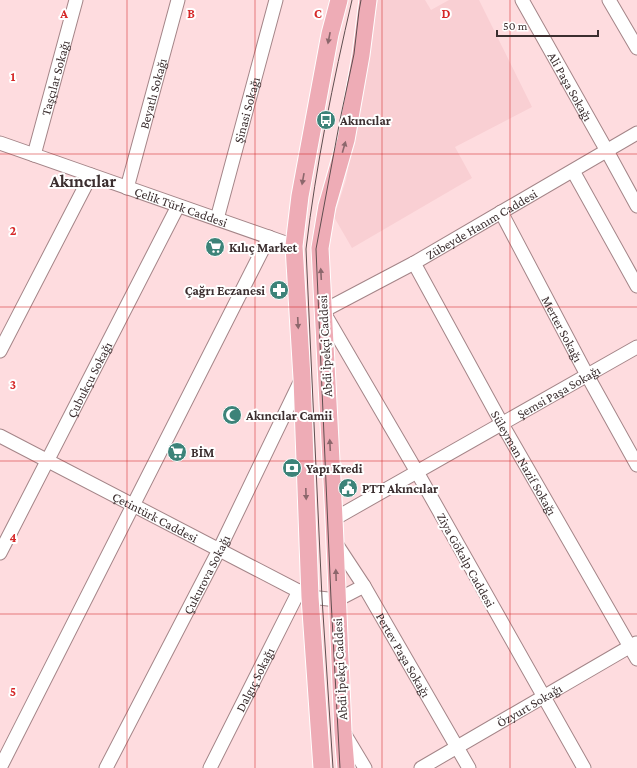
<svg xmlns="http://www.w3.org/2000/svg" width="637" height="768" font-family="'Crimson Pro',serif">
  <rect width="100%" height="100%" fill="#fedcdf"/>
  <path fill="#f9cfd3" d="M378,0H425L431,10L449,0H479L532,107L455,147L472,178L352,248L334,217L346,180Z"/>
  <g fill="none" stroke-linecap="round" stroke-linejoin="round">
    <g stroke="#a48588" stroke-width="15">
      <g id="minor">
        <path id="s1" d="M522,0L607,151L637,206"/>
        <path d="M609,0L637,48"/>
        <path id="s2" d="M0,143L294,246"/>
        <path id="s3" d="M34,155L76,0"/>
        <path d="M573,171L637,286"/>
        <path id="s4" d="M127,188L178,0"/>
        <path id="s5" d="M501,212L587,375L637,465"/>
        <path id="s6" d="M217,219L276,0"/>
        <path id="s7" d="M414,263L502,424L637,659"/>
        <path d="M0,351L91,175"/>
        <path id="s8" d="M0,436L310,597L337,600L364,586"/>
        <path id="s9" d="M334,519L637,347"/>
        <path id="s10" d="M335,542L364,586L469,768"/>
        <path id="s11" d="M0,553L178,206"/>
        <path d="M344,733L365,768"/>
        <path d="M0,768L269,237"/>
        <path id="s12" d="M106,768L219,550L302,378"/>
        <path id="s13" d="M210,768L299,591"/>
        <path id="s14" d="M421,768L636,643"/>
        <path id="s15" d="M584,768L417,472L323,311L414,263L637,133"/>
      </g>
    </g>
    <g stroke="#fff" stroke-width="19">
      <path id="major" d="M322,768L310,597L302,378L294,246L300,196L330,34L339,0
        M346,768L343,732L334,519L320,248L327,206L346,140L361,55L368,0"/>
    </g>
    <use href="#minor" stroke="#fff" stroke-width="13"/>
    <use href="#major" stroke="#eeacb6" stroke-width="17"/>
    <path stroke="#5f4e4f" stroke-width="1" d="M333,768L322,598L306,249C316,165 333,82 352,0
      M340,768L331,599L316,249L340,120L354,54L359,11L361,0"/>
  </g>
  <defs><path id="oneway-solid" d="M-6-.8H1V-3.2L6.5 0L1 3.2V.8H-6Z"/></defs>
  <g fill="#8c676c">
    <use href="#oneway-solid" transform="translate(329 38) rotate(101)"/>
    <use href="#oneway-solid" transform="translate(344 147) rotate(-74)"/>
    <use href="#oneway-solid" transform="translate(303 179) rotate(100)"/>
    <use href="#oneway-solid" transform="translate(321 274) rotate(-93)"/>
    <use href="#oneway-solid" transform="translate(298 323) rotate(87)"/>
    <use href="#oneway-solid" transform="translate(330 445) rotate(-93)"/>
    <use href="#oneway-solid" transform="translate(306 494) rotate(88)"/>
    <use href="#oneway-solid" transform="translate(336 575) rotate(-92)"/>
  </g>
  <path fill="none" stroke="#d62828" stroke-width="1" stroke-opacity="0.55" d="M127,0V768M255,0V768M382,0V768M510,0V768M0,154H637M0,307H637M0,461H637M0,614H637"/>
  <defs>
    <g id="bus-disc" transform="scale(1)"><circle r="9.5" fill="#3d8379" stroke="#fff"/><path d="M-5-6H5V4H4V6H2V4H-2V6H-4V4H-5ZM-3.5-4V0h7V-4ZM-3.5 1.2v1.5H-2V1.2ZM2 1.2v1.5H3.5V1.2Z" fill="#fff"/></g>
    <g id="supermarket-disc" transform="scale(1)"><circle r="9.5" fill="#3d8379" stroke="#fff"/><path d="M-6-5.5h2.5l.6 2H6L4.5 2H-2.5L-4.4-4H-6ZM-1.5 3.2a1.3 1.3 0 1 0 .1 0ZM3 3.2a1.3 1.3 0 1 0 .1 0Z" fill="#fff"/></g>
    <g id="pharmacy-disc" transform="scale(1)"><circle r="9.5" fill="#3d8379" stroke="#fff"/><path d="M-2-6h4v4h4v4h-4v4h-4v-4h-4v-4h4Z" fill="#fff"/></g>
    <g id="mosque-disc" transform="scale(1)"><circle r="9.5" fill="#3d8379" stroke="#fff"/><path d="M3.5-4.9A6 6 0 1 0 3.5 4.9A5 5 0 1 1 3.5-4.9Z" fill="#fff"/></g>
    <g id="bank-disc" transform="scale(1)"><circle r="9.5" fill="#3d8379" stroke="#fff"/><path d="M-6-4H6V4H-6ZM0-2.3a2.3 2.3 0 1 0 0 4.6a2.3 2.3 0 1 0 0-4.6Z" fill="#fff"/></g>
    <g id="civic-disc" transform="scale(1)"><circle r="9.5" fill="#3d8379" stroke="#fff"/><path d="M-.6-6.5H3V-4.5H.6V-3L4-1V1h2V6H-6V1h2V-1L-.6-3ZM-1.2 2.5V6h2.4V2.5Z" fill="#fff"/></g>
  </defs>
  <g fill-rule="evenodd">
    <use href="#bus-disc" x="326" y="120"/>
    <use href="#supermarket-disc" x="215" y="247"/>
    <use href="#pharmacy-disc" x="279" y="290"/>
    <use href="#mosque-disc" x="232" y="415"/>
    <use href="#supermarket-disc" x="177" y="452"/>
    <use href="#bank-disc" x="292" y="468"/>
    <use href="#civic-disc" x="348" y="488"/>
  </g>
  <g text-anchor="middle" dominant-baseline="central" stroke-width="4" stroke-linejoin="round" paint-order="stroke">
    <g font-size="13" fill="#3b2e2f" stroke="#fff">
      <text stroke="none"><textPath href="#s3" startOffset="80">Taşçılar Sokağı</textPath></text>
      <text stroke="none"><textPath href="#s1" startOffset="99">Ali Paşa Sokağı</textPath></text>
      <text stroke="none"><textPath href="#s4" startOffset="98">Beyatlı Sokağı</textPath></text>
      <text stroke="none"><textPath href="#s6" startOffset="113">Şinasi Sokağı</textPath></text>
      <text stroke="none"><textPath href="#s2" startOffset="192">Çelik Türk Caddesi</textPath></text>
      <text stroke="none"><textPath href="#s15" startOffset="707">Zübeyde Hanım Caddesi</textPath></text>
      <text stroke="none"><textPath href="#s5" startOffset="132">Merter Sokağı</textPath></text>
      <text transform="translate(325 346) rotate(-93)">Abdi İpekçi Caddesi</text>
      <text stroke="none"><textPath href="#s11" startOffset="195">Çubukçu Sokağı</textPath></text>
      <text stroke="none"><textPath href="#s9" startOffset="258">Şemsi Paşa Sokağı</textPath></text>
      <text stroke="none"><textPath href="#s7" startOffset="228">Süleyman Nazif Sokağı</textPath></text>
      <text stroke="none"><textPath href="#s8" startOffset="175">Çetintürk Caddesi</textPath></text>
      <text transform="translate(466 560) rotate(61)">Ziya Gökalp Caddesi</text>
      <text stroke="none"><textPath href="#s12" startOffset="218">Çukurova Sokağı</textPath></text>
      <text stroke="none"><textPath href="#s10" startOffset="132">Pertev Paşa Sokağı</textPath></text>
      <text transform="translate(340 669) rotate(-93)">Abdi İpekçi Caddesi</text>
      <text stroke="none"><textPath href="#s13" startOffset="99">Dalgıç Sokağı</textPath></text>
      <text stroke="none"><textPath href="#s14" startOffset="125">Özyurt Sokağı</textPath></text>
    </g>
    <g font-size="13" font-weight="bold" fill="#3b2e2f" stroke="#fff" text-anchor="start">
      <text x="340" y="120">Akıncılar</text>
      <text x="229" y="247">Kılıç Market</text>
      <text x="265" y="290" text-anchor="end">Çağrı Eczanesi</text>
      <text x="246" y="415">Akıncılar Camii</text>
      <text x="191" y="452">BİM</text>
      <text x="306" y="468">Yapı Kredi</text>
      <text x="362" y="488">PTT Akıncılar</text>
    </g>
    <g font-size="17" font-weight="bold" fill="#3b2e2f" stroke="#fff">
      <text x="83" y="181">Akıncılar</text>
    </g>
  </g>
  <g font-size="13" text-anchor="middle" font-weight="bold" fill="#d62828" stroke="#fff" stroke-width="4" stroke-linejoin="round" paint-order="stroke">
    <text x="64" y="18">A</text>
    <text x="191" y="18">B</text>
    <text x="318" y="18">C</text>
    <text x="446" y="18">D</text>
    <text x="13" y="81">1</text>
    <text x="13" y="235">2</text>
    <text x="13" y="389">3</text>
    <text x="13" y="542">4</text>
    <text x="13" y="696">5</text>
  </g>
  <path d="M497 30v6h101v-6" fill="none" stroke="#3b2e2f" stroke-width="2"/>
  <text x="503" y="30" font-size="12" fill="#3b2e2f" stroke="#ffffff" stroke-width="3" paint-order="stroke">50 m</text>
</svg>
